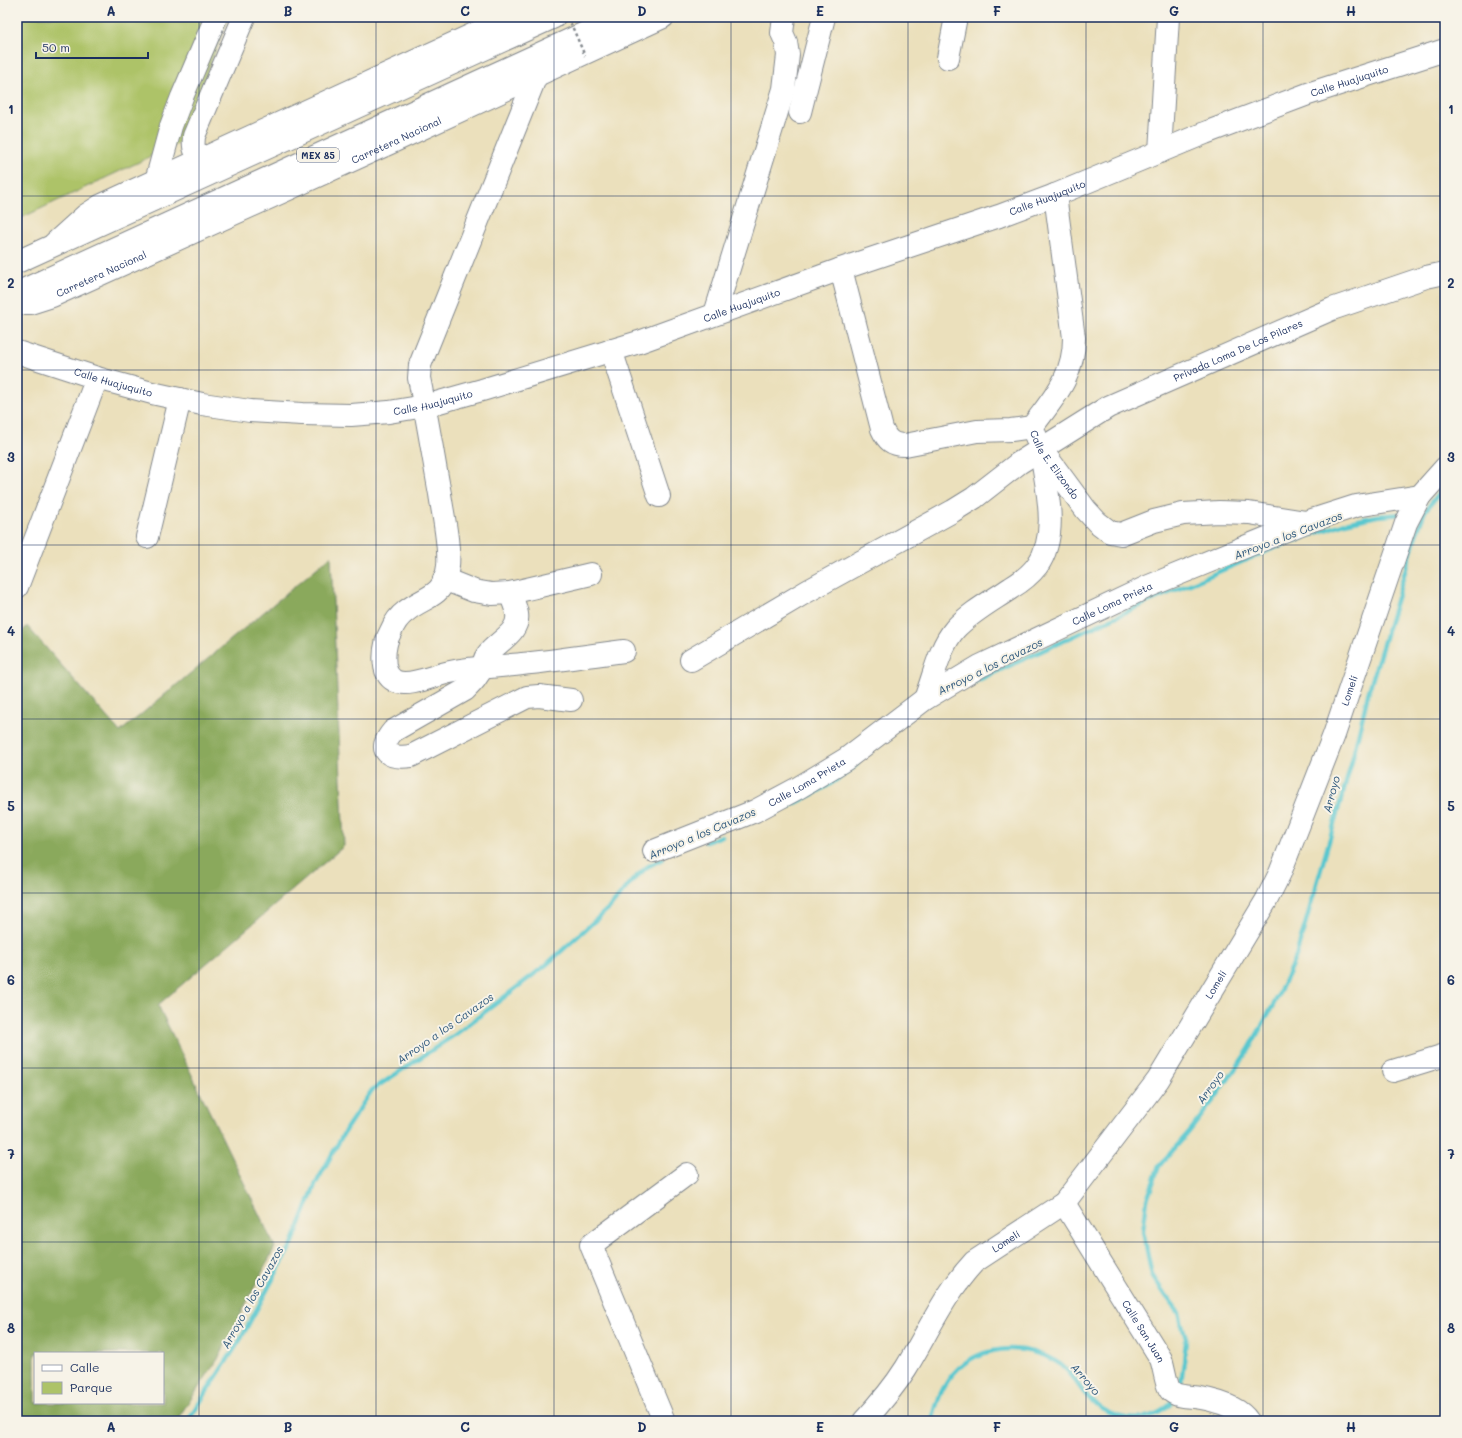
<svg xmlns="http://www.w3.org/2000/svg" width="1462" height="1438" font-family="Mali,sans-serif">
  <rect width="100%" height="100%" fill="#f7f3e8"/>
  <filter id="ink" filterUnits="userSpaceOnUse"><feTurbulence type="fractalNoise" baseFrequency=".025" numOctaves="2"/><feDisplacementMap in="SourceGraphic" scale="8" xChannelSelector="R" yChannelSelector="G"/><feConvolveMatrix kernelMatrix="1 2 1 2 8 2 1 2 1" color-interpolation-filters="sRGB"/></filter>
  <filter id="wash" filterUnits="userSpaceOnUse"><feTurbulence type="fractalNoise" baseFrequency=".012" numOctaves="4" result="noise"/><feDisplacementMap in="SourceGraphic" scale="16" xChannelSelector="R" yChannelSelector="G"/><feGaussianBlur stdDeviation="0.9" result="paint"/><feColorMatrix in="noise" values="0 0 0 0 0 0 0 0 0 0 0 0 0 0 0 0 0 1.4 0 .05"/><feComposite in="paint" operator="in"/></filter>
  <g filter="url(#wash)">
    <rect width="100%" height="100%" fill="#ebe0bc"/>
    <path fill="#adc368" stroke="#647963" d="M17,17H229L179,143L17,220Z"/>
    <path fill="#8aa95c" stroke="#526c5d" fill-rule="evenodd" d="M331,556L344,846L158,1005L275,1247L218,1359L176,1421H17V638L27,626L120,732ZM35,1353H163V1403H35Z"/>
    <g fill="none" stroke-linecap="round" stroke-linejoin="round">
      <path stroke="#59c7cf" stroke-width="4.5" d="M974,682L1148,602L1272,549L1345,523L1377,516L1403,514
        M776,812C805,799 833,785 857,764
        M706,842L722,836
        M1180,1389L1184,1362L1186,1339L1179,1313L1166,1296L1152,1275L1143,1231L1147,1200L1159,1166L1189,1132L1216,1097L1249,1049L1276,1000L1296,956L1351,765L1368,694L1416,535L1425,511L1445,486
        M188,1421L240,1340L293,1242L315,1185L346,1129L372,1090L456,1034L546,965L610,907L633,880L647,867L662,859
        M932,1421C935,1410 938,1397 944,1387C967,1346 1016,1340 1055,1361C1071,1369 1077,1387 1090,1399C1105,1414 1129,1424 1150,1416C1160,1413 1169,1408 1174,1399"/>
    </g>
  </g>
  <g filter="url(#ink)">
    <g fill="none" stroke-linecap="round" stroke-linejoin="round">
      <g stroke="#83888d" stroke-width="24">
        <g id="minor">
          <path d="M948,58L956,17"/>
          <path d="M536,76L420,365L419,378C427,417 433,455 440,494C443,515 450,545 448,566C444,599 425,595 405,612C398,617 394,624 391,631C384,643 379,673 395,681C409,688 434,675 450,672C474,667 498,667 522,664C556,661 590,655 624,651"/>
          <path d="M800,112L824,17"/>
          <path d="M1160,152L1168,17"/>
          <path d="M205,158C193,152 193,148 194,136L244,17"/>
          <path d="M156,181L171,126L182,97L216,17"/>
          <path d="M841,269L882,429C887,440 892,445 905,445L977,431L1011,430L1032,427"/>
          <path d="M715,314L784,89L788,55L786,42L782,33L784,17"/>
          <path d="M611,350L659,496"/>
          <path id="s1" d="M17,352L97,378L152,393L202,404L250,411L302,414L351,415L389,412L425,406L482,390L639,342L841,269L999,216L1055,195L1205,133L1308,94L1445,50"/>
          <path id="s2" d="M1032,427L1041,449L1086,510L1097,522L1110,532L1121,534L1154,521L1183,514L1219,512L1249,513L1306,522"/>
          <path d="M1032,427C1054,397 1074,377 1074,338L1055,195"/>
          <path d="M147,537L180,399"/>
          <path d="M444,579L474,591L492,594L510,593L591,574"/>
          <path d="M17,587L97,378"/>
          <path d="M510,593C512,599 516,607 517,614C520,633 496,642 487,655C484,659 484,663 482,667C479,676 472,683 465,690L393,731C375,752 390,759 411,756L527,697L539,696L571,700"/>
          <path id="s3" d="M691,660L806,592L953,511L974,498L1019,463L1108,407L1332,309L1426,277L1445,273"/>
          <path d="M925,699C934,676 939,648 955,629C971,612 992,601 1011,588C1021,582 1030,575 1037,566C1060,534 1046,487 1041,451"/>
          <path id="s4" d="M654,851L755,811L798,788L846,759L925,699L980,666L1149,586L1306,522L1356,506L1420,496"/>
          <path d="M1393,1071L1445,1055"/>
          <path id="s5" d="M1064,1203L1161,1359C1164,1367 1166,1386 1171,1391C1178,1398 1192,1396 1201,1398C1217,1401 1239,1407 1248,1421"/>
          <path d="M664,1421L591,1245L687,1174"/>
          <path id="s6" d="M864,1421C879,1405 894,1387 906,1368C928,1332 945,1293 974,1262L1064,1203L1158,1080L1266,901L1280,873L1334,735L1406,523L1420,496L1445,468"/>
        </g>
      </g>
      <g stroke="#83888d" stroke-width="24">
        <g id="major">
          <path d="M55,243L86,215L100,206L511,17"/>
          <path id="s7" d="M17,303H30L52,296L390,143L663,17"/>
        </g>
      </g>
      <g stroke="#83888d" stroke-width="24">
        <path id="highway" d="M17,262L554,17
          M17,293L620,17"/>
      </g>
      <use href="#minor" stroke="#fff" stroke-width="22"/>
      <use href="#major" stroke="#fff" stroke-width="22"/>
      <use href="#highway" stroke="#fff" stroke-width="22"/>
      <path stroke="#83888d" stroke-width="2.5" stroke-dasharray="3 3" stroke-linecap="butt" d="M568,17L585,56"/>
    </g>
  </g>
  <path fill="none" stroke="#1b2f5e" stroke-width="1" stroke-opacity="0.55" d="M199,17V1421M376,17V1421M554,17V1421M731,17V1421M908,17V1421M1086,17V1421M1263,17V1421M17,196H1445M17,370H1445M17,545H1445M17,719H1445M17,893H1445M17,1068H1445M17,1242H1445"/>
  <g text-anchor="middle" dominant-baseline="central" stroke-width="4" stroke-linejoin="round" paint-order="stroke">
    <rect fill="#f7f3e8" stroke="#5d6a87" stroke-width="1" x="297" y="148" width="42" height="14" rx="3"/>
    <g font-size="9" font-weight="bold" fill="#1b2f5e">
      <text x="318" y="155">MEX 85</text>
    </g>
    <g font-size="10" fill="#1b2f5e" stroke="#f7f3e8">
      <text stroke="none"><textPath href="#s1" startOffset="1397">Calle Huajuquito</textPath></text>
      <text stroke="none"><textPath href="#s7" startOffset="414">Carretera Nacional</textPath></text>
      <text stroke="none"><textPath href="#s1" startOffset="1073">Calle Huajuquito</textPath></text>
      <text stroke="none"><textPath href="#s7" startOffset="90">Carretera Nacional</textPath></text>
      <text stroke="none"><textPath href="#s1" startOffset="749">Calle Huajuquito</textPath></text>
      <text stroke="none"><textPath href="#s3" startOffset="630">Privada Loma De Los Pilares</textPath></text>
      <text stroke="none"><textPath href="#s1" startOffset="101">Calle Huajuquito</textPath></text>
      <text stroke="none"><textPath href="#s1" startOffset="425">Calle Huajuquito</textPath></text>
      <text stroke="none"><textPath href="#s2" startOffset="44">Calle E. Elizondo</textPath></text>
      <text stroke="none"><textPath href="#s4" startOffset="523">Calle Loma Prieta</textPath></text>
      <text stroke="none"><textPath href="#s6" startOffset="892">Lomelí</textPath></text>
      <text stroke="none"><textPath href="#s4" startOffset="168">Calle Loma Prieta</textPath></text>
      <text stroke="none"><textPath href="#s6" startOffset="568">Lomelí</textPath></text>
      <text stroke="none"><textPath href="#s6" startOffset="232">Lomelí</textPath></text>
      <text stroke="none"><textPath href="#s5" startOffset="151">Calle San Juan</textPath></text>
    </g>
    <g font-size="11" font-style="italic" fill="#2a557a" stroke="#f7f3e8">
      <text transform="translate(1288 535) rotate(-21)">Arroyo a los Cavazos</text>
      <text transform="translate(990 666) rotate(-26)">Arroyo a los Cavazos</text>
      <text transform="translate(1331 794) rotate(-75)">Arroyo</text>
      <text transform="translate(702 833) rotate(-23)">Arroyo a los Cavazos</text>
      <text transform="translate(445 1028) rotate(-35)">Arroyo a los Cavazos</text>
      <text transform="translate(1210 1087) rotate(-54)">Arroyo</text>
      <text transform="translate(252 1297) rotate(-61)">Arroyo a los Cavazos</text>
      <text transform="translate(1086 1379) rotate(49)">Arroyo</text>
    </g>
  </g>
  <rect width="1462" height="1438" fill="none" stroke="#f7f3e8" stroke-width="44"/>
  <rect x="34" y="1352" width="130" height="52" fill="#f7f3e8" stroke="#9fa5b1"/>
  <rect x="42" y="1365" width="20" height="6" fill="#ffffff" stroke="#9fa5b1"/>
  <text x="70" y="1372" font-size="12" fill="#1b2f5e">Calle</text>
  <rect x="42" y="1382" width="20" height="12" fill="#adc368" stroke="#9fa5b1"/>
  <text x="70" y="1392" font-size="12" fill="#1b2f5e">Parque</text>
  <path d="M36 52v6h112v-6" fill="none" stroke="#1b2f5e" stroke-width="2"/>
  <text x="42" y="52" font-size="12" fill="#1b2f5e" stroke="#f7f3e8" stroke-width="3" paint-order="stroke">50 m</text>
  <rect x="22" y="22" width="1418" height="1394" fill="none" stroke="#1b2f5e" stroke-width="1.5"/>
  <g font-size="13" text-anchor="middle" font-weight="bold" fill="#1b2f5e">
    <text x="111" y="16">A</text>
    <text x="288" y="16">B</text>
    <text x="465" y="16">C</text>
    <text x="642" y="16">D</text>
    <text x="820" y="16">E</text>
    <text x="997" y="16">F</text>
    <text x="1174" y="16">G</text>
    <text x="1351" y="16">H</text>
    <text x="11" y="114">1</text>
    <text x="1451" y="114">1</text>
    <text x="11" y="288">2</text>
    <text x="1451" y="288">2</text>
    <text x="11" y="462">3</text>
    <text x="1451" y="462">3</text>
    <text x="11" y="636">4</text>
    <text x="1451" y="636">4</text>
    <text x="11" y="811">5</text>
    <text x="1451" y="811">5</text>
    <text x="11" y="985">6</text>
    <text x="1451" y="985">6</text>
    <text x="11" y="1159">7</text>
    <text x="1451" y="1159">7</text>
    <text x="11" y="1333">8</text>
    <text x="1451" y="1333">8</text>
    <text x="111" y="1432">A</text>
    <text x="288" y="1432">B</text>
    <text x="465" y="1432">C</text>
    <text x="642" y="1432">D</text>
    <text x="820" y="1432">E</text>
    <text x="997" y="1432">F</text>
    <text x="1174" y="1432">G</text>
    <text x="1351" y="1432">H</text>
  </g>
</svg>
